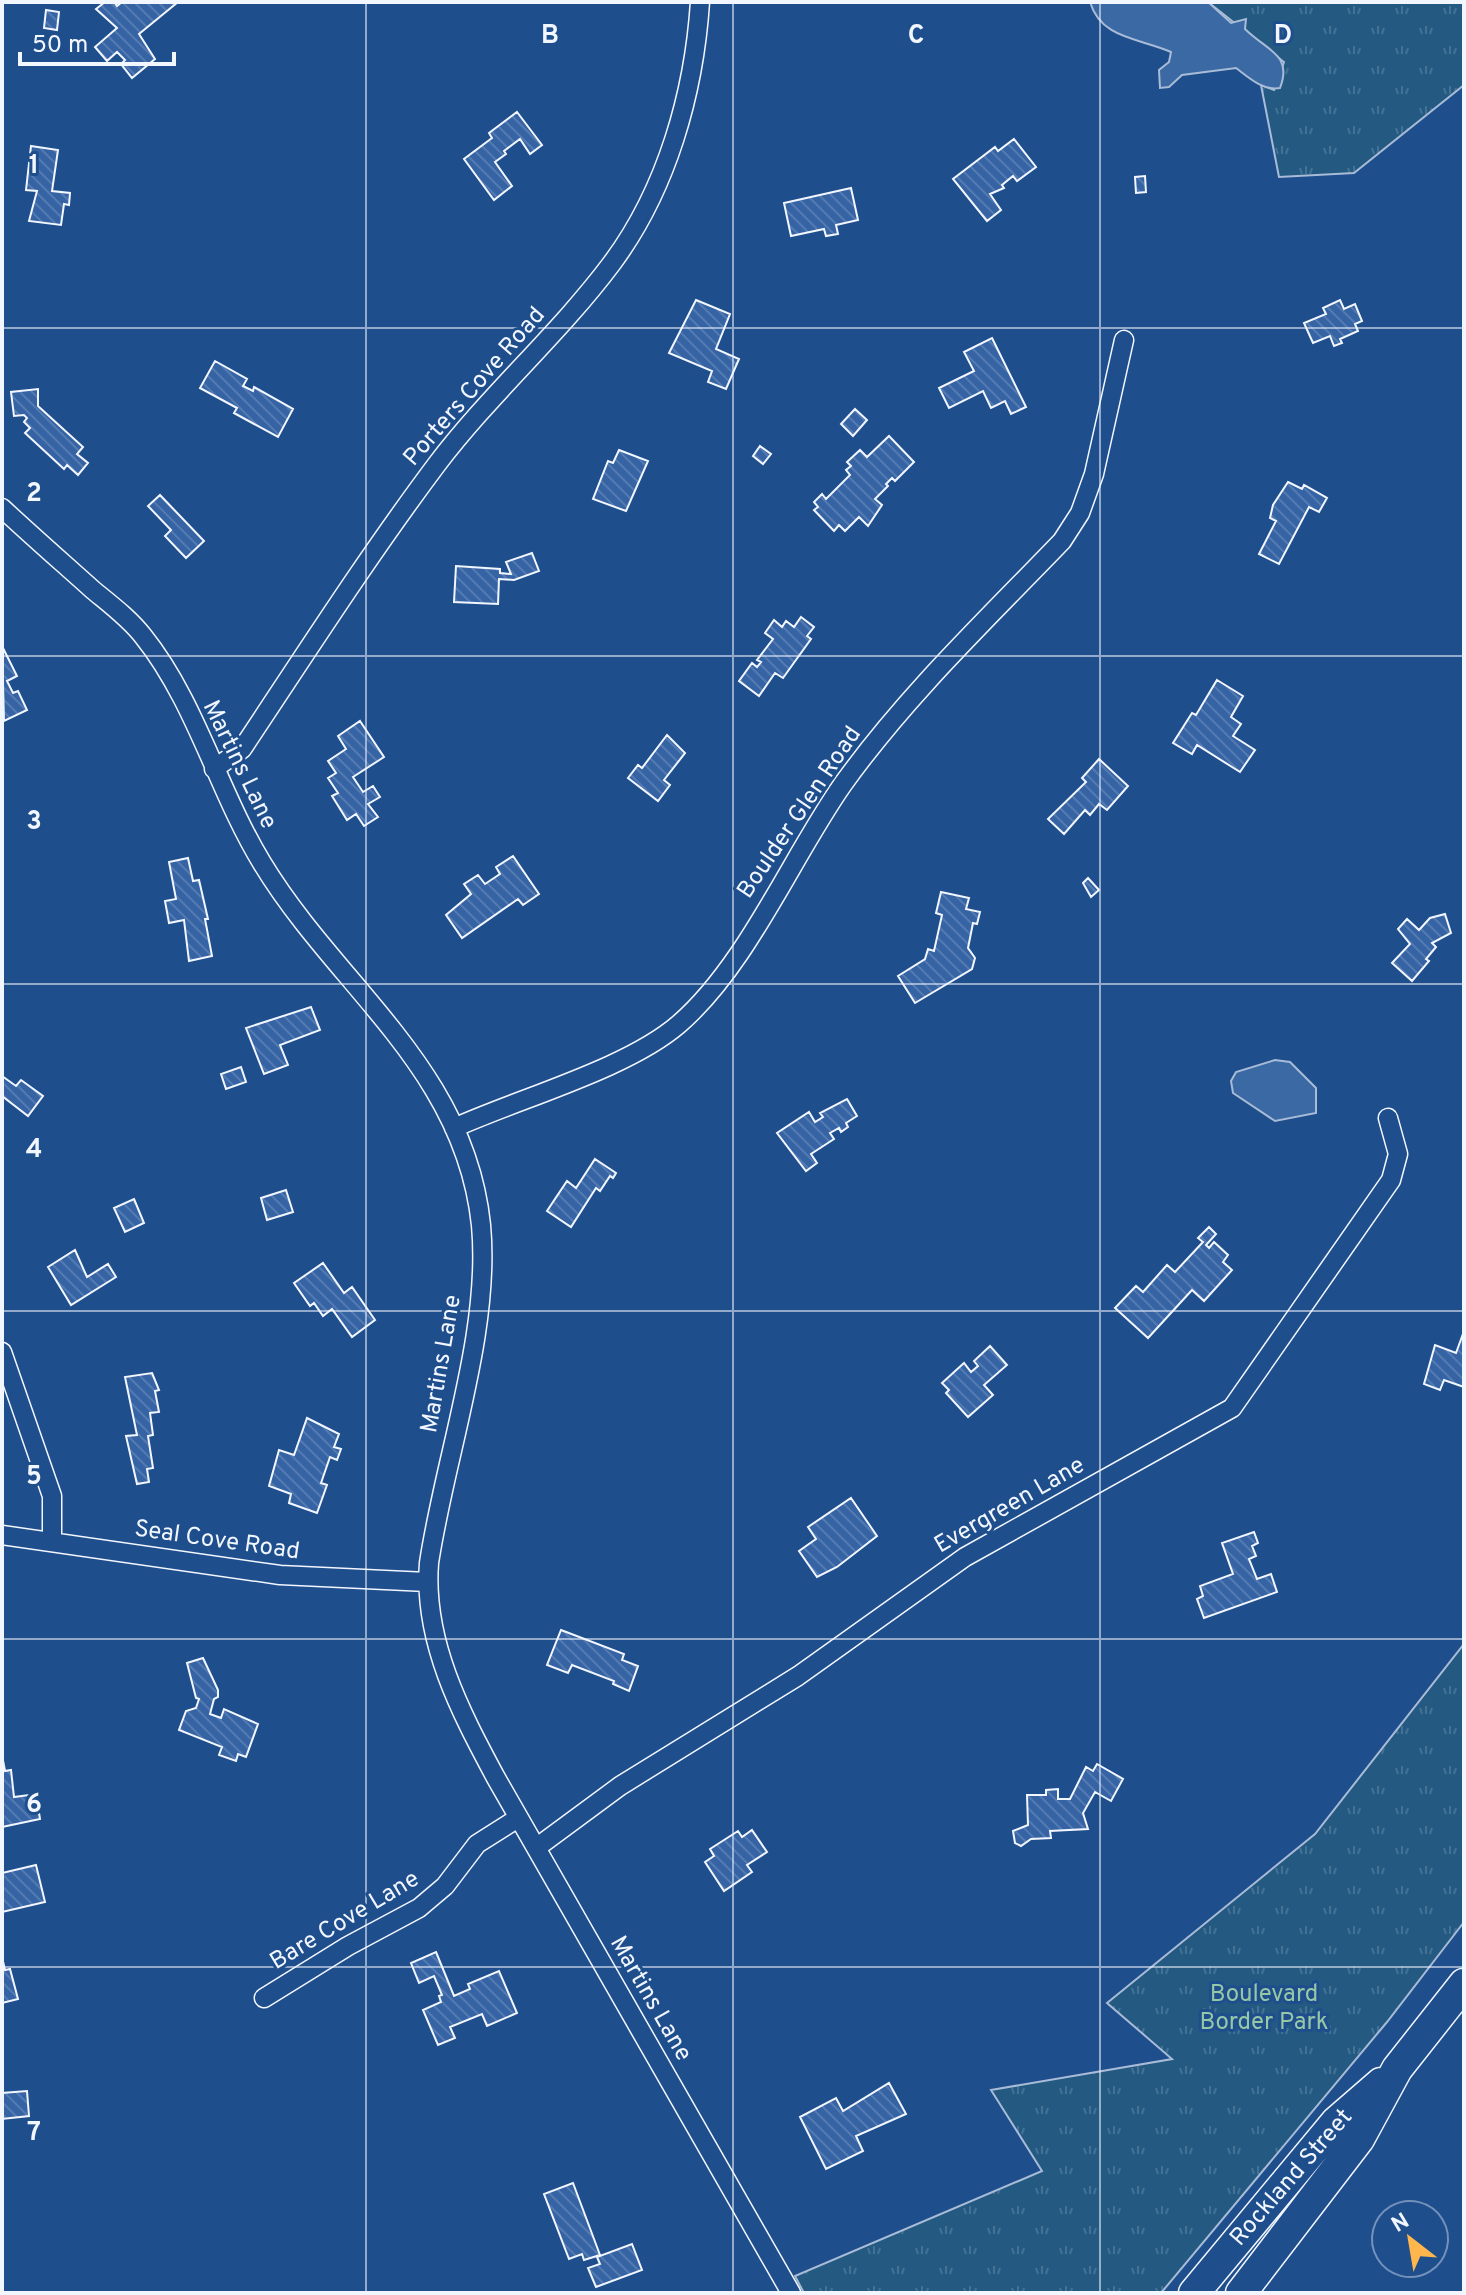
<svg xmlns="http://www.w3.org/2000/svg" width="1466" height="2295" font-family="Overpass,sans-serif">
  <defs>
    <pattern id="grass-tufts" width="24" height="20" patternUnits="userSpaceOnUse" patternTransform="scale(2)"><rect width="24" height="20" fill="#245a82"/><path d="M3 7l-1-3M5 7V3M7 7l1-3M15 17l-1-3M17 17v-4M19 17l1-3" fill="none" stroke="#447295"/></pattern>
    <pattern id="building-back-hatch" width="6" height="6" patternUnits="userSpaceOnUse" patternTransform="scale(2)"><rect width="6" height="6" fill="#3563a3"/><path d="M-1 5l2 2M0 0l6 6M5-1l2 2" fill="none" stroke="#537ab1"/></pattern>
  </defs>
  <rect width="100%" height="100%" fill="#1f4e8c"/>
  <path fill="url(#grass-tufts)" stroke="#a8bbd7" stroke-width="2" d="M1208,2H1464V85L1354,173L1279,177L1261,85L1274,90L1284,62Z
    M1464,1644V1922L1387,2022L1161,2293H804L795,2276L1042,2171L991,2090L1172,2059L1107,2003L1315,1834Z"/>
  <path fill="#3b69a3" stroke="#a8bbd7" stroke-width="2" d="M1090,2H1208L1231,23L1246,19L1245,29C1267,51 1293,54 1280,88C1263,91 1249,78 1236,68L1182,75L1169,87L1160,88L1159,70L1169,62L1171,52C1139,38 1101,39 1090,2Z
    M1275,1060L1290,1062L1316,1088V1113L1275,1121L1233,1093L1231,1081L1236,1072Z"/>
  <path fill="url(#building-back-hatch)" stroke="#f2f6ff" stroke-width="2" d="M105,2H114L117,6L122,2H178L139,34L155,59L132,78L121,64L125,60L117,52L107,61L95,47L117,28L96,9Z
    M46,10L59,12L57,30L44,28Z
    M517,112L542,145L530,154L520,139L504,151L506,154L495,162L512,186L494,200L464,159L492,138L489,133Z
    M1014,139L1036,167L1017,181L1013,176L1002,185L1004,188L990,194L1001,210L987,221L953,179L995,147L998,151Z
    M31,146L58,150L52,191L70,193L69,205L64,204L61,225L29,221L37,191L26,190Z
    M1145,176L1146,192L1136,193L1135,177Z
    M851,188L858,220L836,225L838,234L826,236L824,229L791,236L784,203Z
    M696,300L730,314L716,349L739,359L726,389L708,382L712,371L669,353Z
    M1340,300L1344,309L1355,304L1362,321L1355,324L1358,331L1340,339L1342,343L1334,346L1330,336L1313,343L1304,323L1326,314L1323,308Z
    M992,338L1026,407L1011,414L1005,401L991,408L983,391L949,408L939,388L974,371L964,352Z
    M215,361L247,379L243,386L253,391L254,387L293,409L278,437L234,413L237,408L200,388Z
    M38,389V406L83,447L77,454L88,463L78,475L67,465L64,469L25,433L30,428L24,422L27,418L24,415L14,416L11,392Z
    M855,409L867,420L853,436L841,424Z
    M889,436L914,462L895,481L892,478L886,484L888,486L875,499L882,505L868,526L859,517L845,531L839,525L834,531L814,510L818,507L814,502L822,494L826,499L850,475L846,470L851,466L847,462L860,450L867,457Z
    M760,446L771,454L763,464L753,456Z
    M619,450L648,461L626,511L593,499L608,461L613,463Z
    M1288,482L1302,489L1304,485L1327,498L1319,512L1309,507L1279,564L1259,554L1276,521L1270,518L1273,505Z
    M160,495L204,541L186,558L165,536L171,530L148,506Z
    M532,553L539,571L514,580L499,579L498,604L454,602L456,566L500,569V573L511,574L506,562Z
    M801,617L814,627L807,636L811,639L783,678L775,673L759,696L739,681L752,663L757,667L761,662L757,660L773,639L765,633L774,620L782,627L786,621L794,627Z
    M2,646L17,676L7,681L13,693L18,691L27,710L4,721Z
    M1217,680L1243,696L1231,717L1241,724L1233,736L1255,750L1240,772L1197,745L1192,754L1173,743L1192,713L1196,715Z
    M360,721L384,757L353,777L363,792L373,786L380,797L368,804L378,817L364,826L356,814L347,820L332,796L338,793L328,778L336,773L328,761L346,749L338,736Z
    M667,735L685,753L664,780L670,785L658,801L628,778L638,765L642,768Z
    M1099,759L1128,786L1107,810L1099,804L1090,815L1085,810L1064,834L1048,819L1086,782L1082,778Z
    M513,856L539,894L523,905L518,899L462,938L446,915L471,894L464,884L478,875L485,884L500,874L496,867Z
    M188,858L193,881L199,880L208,919H205L212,956L189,961L184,920L169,923L165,901L176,899L169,862Z
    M1088,878L1099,890L1091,897L1083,883Z
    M941,892L969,898L966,909L980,912L977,924L973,923L968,948L975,958L972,969L915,1003L898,976L925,959L928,949L934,951L942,915L936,913Z
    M1445,914L1451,933L1432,943L1436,947L1426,959L1429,961L1412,981L1392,963L1410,944L1398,929L1407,919L1419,930L1430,918Z
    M311,1007L320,1030L280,1045L288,1065L264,1074L246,1028Z
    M241,1067L246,1082L226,1089L221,1074Z
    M2,1076L16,1086L21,1080L43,1096L28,1116L2,1096Z
    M847,1099L857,1116L846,1123L848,1127L841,1132L839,1128L830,1133L834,1139L811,1154L817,1163L806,1171L777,1133L809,1112L815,1122L823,1117L820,1113Z
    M595,1159L616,1173L613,1178L610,1176L600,1191L596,1188L571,1227L547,1211L567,1181L576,1188Z
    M286,1190L293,1212L267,1220L261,1198Z
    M134,1199L144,1223L125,1232L114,1208Z
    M1209,1227L1216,1234L1206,1245L1209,1248L1214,1242L1228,1255L1223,1262L1232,1270L1204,1301L1192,1290L1148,1338L1115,1308L1136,1286L1143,1292L1167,1265L1175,1272L1203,1242L1198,1238Z
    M75,1250L87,1277L108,1264L116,1277L71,1305L48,1267Z
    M323,1263L344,1293L352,1287L375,1320L352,1337L332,1309L323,1316L314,1303L310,1306L294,1283Z
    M1464,1331V1387L1444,1380L1440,1390L1424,1384L1435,1345L1456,1353Z
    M990,1346L1007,1365L984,1385L993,1395L968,1417L946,1393L949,1390L942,1383L964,1363L971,1372L978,1366L974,1361Z
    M152,1373L159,1390L155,1391L159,1412L150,1413L153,1435L148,1436L153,1468L147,1469L149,1482L137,1484L126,1436L137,1435L125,1377Z
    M307,1418L339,1434L334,1447L341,1449L337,1460L330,1457L321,1483L327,1485L317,1513L289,1503L291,1494L269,1486L279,1450L294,1455Z
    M851,1498L877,1536L837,1567L817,1577L799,1551L816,1539L808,1527Z
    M1254,1532L1258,1543L1252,1546L1256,1556L1249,1559L1257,1579L1271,1574L1277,1592L1204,1618L1197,1599L1203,1596L1200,1586L1233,1574L1222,1543Z
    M561,1630L624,1654L622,1660L638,1666L629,1691L613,1684L614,1681L572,1665L568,1673L547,1665Z
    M203,1658L218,1690V1697L214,1699L210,1714L221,1718L224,1709L258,1724L246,1757L238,1754L236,1761L219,1755L222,1747L179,1730L186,1711L196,1708L199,1699L196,1698L187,1663Z
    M2,1755L5,1771L11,1770L14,1797L36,1794L40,1819L2,1827Z
    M1097,1764L1123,1779L1111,1801L1095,1792L1083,1813L1088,1829L1050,1831L1051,1838L1031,1839L1021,1846L1015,1843L1013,1831L1028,1825L1027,1795H1046V1790L1058,1789V1799H1070L1086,1767L1093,1771Z
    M752,1830L767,1852L747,1865L752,1872L724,1891L705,1862L714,1856L710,1849L738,1831L742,1837Z
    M36,1865L45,1902L2,1912V1873Z
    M436,1952L454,1996L470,1989L468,1984L499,1971L517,2013L487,2026L482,2014L450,2027L455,2038L438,2045L423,2010L441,2002L439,1996L442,1995L434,1976L419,1983L411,1963Z
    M2,1957L5,1970L10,1969L18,1999L2,2003Z
    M889,2083L906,2114L856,2136L863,2151L826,2169L800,2117L836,2098L843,2111Z
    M27,2091L29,2116L2,2119V2093Z
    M573,2183L600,2255L584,2260L582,2254L569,2259L544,2194Z
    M632,2244L642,2270L596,2287L588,2268L600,2264L597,2257Z"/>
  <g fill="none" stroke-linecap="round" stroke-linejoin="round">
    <g stroke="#f2f6ff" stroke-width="21">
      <path id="street" d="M2,508C32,536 63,563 93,590C110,604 129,618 143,636C196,702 218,791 262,863C337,987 465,1068 481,1225C491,1332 445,1456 429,1563C423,1641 460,1711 496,1778L791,2293
        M214,769L242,749C306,653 368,556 437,464C491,393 559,334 612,263C667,189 694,93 700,2
        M454,1128C520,1098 627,1069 679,1024C747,965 791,858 843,784C906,696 987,619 1062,541L1080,513L1094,474L1124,340
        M2,1352L52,1496V1542
        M2,1535L280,1575L427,1582
        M536,1848L620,1786L798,1676L965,1557L1232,1408L1391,1180L1398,1154L1388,1118
        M264,1998L348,1946L419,1908L445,1886L477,1844L518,1818"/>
    </g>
    <g stroke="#f2f6ff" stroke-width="33">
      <path id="primary" d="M1194,2293L1336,2122L1381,2083
        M1241,2293L1359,2139L1397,2069L1464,1984"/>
    </g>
    <use href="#street" stroke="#1f4e8c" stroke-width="18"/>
    <use href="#primary" stroke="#1f4e8c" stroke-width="30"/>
  </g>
  <path fill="none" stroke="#f2f6ff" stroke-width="2" stroke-opacity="0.55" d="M366,2V2293M733,2V2293M1100,2V2293M2,328H1464M2,656H1464M2,984H1464M2,1311H1464M2,1639H1464M2,1967H1464"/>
  <g text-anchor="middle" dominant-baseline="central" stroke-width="6" stroke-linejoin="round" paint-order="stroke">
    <g font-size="24" fill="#f2f6ff" stroke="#1f4e8c">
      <text transform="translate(475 387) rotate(-49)">Porters Cove Road</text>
      <text transform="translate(239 765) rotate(64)">Martins Lane</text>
      <text transform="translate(800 813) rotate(-56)">Boulder Glen Road</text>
      <text transform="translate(442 1364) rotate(-80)">Martins Lane</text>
      <text transform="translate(1010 1506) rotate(-30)">Evergreen Lane</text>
      <text transform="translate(217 1541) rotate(8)">Seal Cove Road</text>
      <text transform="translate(345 1921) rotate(-31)">Bare Cove Lane</text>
      <text transform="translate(650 1999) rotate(60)">Martins Lane</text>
      <text transform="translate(1292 2178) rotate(-49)">Rockland Street</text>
    </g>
    <g font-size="24" fill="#97c8a6" stroke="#1f4e8c">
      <text x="1264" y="1995">Boulevard<tspan x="1264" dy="28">Border Park</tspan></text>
    </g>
  </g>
  <g font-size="26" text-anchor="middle" font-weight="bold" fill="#f2f6ff" stroke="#1f4e8c" stroke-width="6" stroke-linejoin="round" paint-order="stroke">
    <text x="550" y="43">B</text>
    <text x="916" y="43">C</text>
    <text x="1283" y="43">D</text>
    <text x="34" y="173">1</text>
    <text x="34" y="501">2</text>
    <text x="34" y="829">3</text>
    <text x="34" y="1157">4</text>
    <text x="34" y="1484">5</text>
    <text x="34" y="1812">6</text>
    <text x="34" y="2140">7</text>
  </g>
  <rect width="1466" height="2295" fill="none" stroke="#f2f6ff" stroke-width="8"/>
  <g transform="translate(1410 2239) rotate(329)"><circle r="38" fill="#1f4e8c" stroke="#7391ba" stroke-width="2"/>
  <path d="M0-6L14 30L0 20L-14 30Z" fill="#ffb74d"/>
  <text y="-12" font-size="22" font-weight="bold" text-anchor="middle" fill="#f2f6ff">N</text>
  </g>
  <path d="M20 52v12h154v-12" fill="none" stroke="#f2f6ff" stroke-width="4"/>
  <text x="32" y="52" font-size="24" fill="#f2f6ff" stroke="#1f4e8c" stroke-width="6" paint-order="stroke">50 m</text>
</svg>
